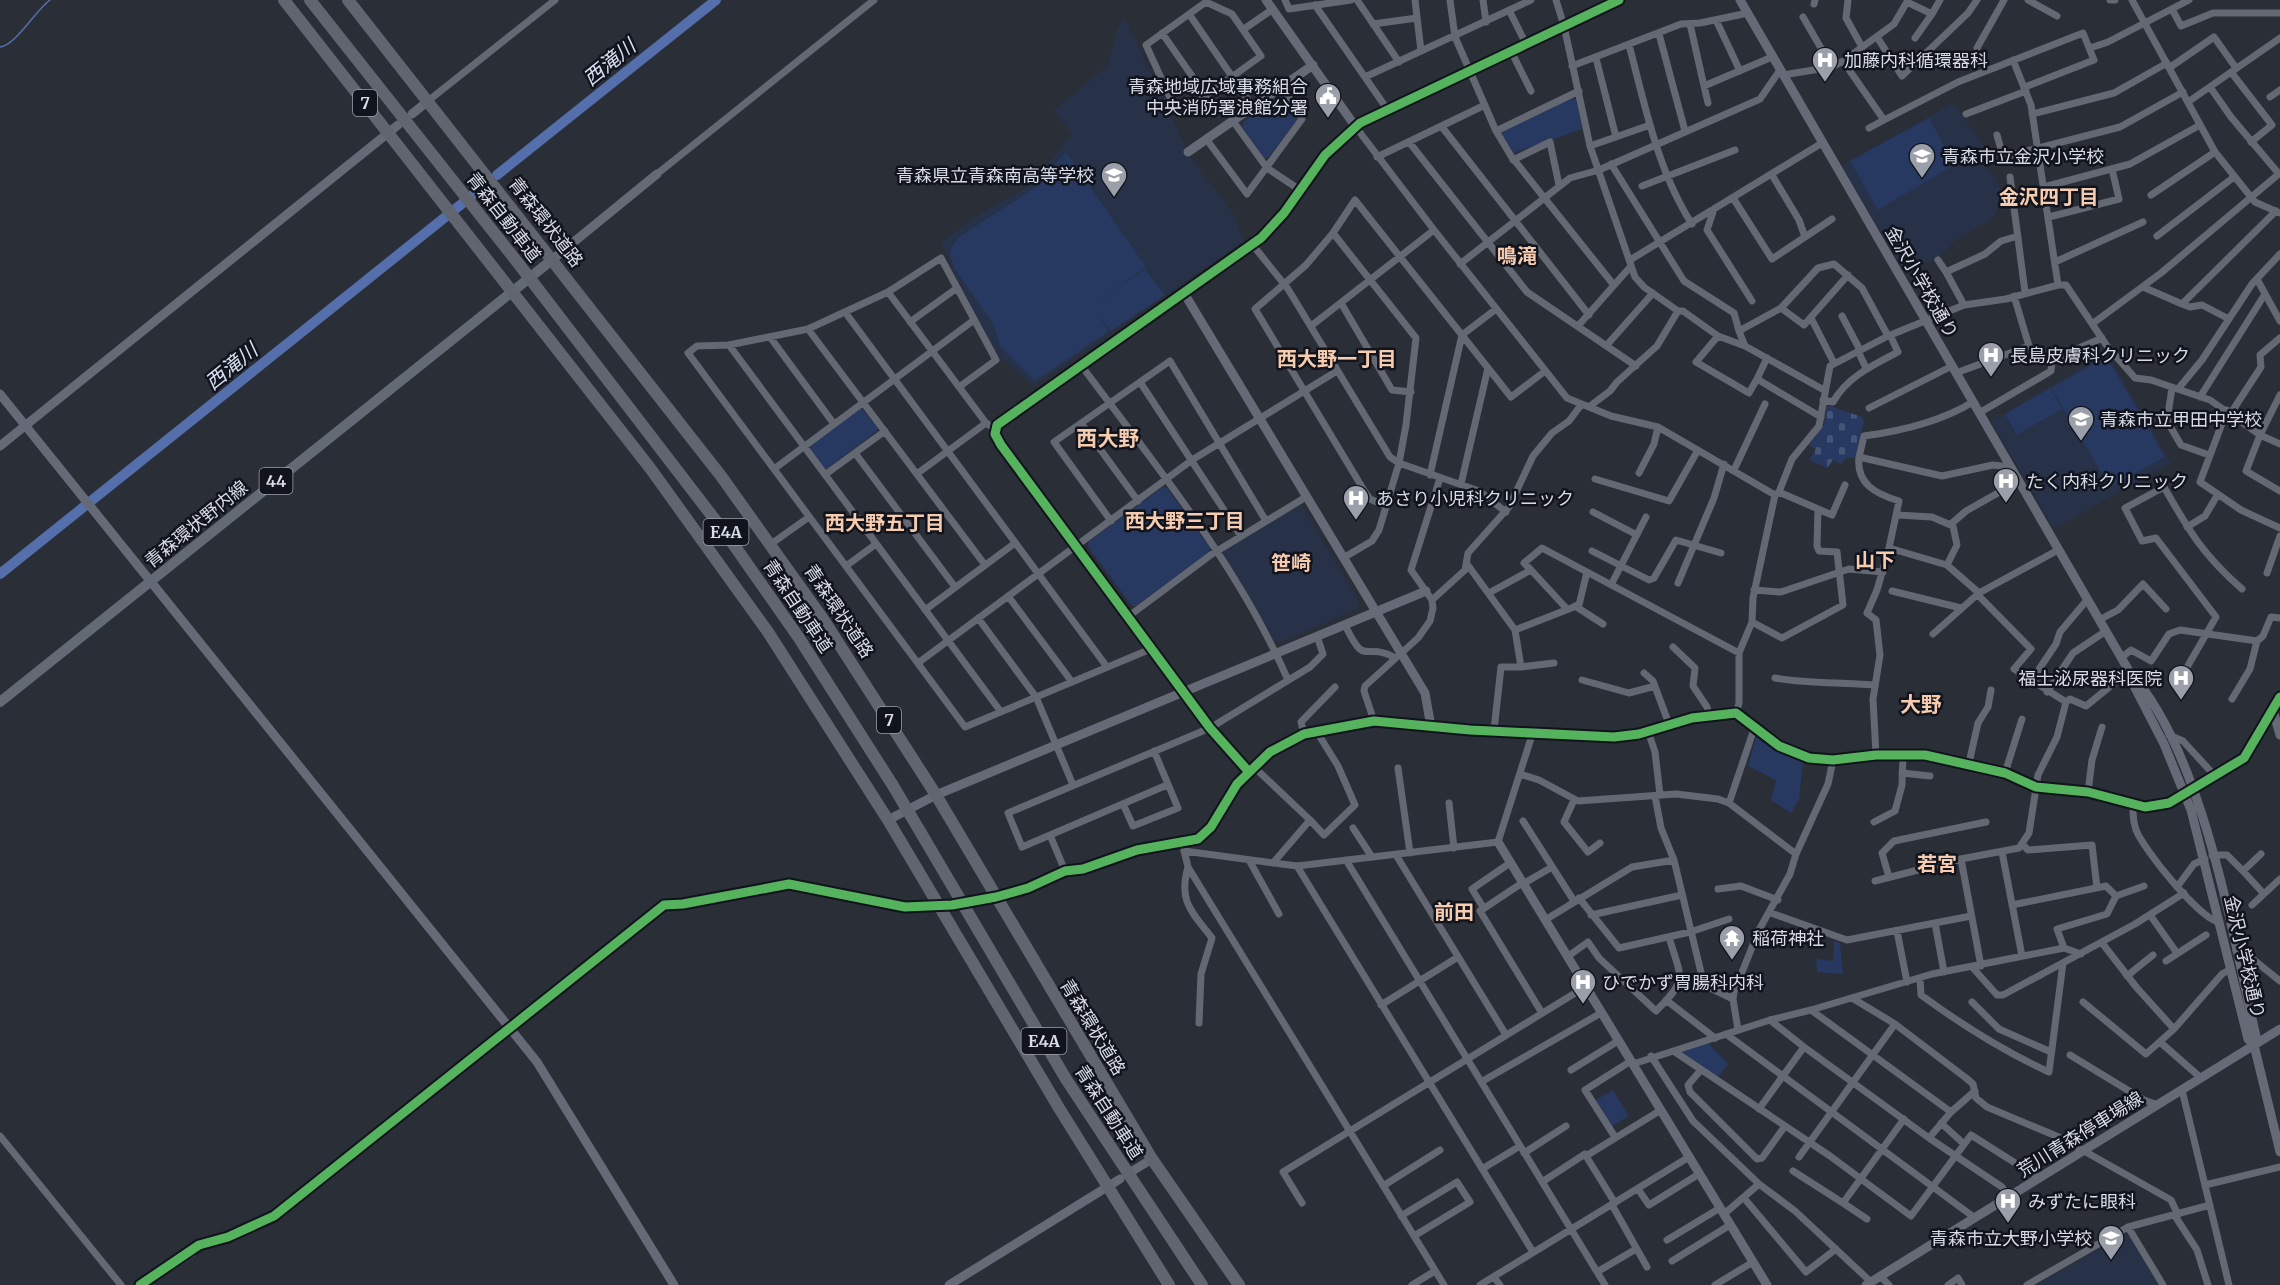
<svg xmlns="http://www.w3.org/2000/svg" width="2280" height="1285" font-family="Merriweather,'Noto Sans JP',serif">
  <defs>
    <pattern id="cemetery-stones" width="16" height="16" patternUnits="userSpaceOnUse" patternTransform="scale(1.5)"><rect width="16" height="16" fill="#273861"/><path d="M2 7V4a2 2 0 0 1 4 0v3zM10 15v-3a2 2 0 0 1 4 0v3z" fill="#465478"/></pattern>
  </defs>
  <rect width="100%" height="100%" fill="#2a2e37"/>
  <path fill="#273147" d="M1125,18L1191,158L1233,213L1244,241L1034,386L1001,359L994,349L958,282L941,242L982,212L1030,185L1072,134L1054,110L1107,66L1118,27Z
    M1953,103L1985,147L1978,151L2003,193L1994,217L1954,242L1938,259L1904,271L1841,165Z
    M2107,353L2171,463L2054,529L1991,421Z
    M1297,506L1303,507L1359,602L1357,609L1279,643L1274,640L1222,555L1223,550Z
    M2123,1235L2129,1236L2158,1285H2036Z"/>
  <path fill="url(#cemetery-stones)" d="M1827,405L1862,417L1864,421L1855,458H1846L1841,464L1833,460L1827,468L1809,460L1816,449L1809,445L1824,425Z"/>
  <path fill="#273861" d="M1280,95L1285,96L1297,115V120L1268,158H1264L1242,126L1243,122Z
    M1572,98L1577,100L1582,129L1514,153L1501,134L1503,131Z
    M1929,118L1952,160L1949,168L1878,210L1850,161Z
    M1066,152L1146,267L1092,306L1145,269L1165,295L1111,331L1099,316L1109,331L1035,381L1000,346L994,325L955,269L950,256L951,248L959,237L1033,189Z
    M2098,361L2111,365L2114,369L2165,457L2110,487L2051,388Z
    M2050,388L2062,409L2017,435L2005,414Z
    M861,408L878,428L877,431L828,468H824L810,449L811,445Z
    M1163,487L1167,488L1210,548L1208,553L1136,606H1132L1088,547L1089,541Z
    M1757,735L1783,754L1803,761L1799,800L1791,813L1771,800L1776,780L1748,766Z
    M1834,941L1840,943L1843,974L1817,972L1816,959L1833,961Z
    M1708,1043L1728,1064L1716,1080L1681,1052Z
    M1613,1090L1629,1116L1612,1126L1596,1100Z"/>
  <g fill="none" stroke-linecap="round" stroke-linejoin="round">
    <path stroke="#546fab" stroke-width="1.5" d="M0,47C15,46 35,11 50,0
      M149,1285L195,1255"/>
    <path stroke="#546fab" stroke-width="10" d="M497,175L716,0
      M0,574L484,186"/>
    <path stroke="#646872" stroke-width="7" d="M1285,0L1289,9L1351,0
      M1357,0L1399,62
      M1415,0L1421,51
      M1450,0L1455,37L1496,131L1511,156L1613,284
      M1483,0L1486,22
      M1556,0L1564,26L1590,146L1635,277L1644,287L1678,311L1657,346L1617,382L1610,391L1590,406
      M1848,0L1846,18L1862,47
      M2028,0L2057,16
      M2110,0H2115
      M2132,0L2215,152L2255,202L2280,213
      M1206,2L1232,14L1261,56L1180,114L1173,104L1146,45Z
      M1907,2L1932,14L1940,0
      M1814,4L1815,0
      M1315,5L1387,109
      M2172,9L2181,26L2213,13H2279
      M1509,10L1526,44
      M1189,14L1253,107
      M1803,17L1832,67
      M1716,20L1740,71
      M1373,24L1417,18
      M1690,24L1704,86L1772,57
      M1244,29L1273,9
      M1162,33L1206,96
      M1659,34L1685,131
      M1877,37L1902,76L1968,13L1977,0
      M1915,38L1932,14
      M1629,45C1645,105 1658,172 1692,224
      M1977,48L2004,0
      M2090,48L2108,42L2189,0
      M1511,51L1531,91
      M1596,58L1616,137
      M2013,60L2031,105L2058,285
      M1843,61L1884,120L1958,82L2083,33L2094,60L2025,87
      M1572,66L1681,24L1700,23L1748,13
      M2169,68L2214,37L2236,68
      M2231,72L2272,125L2251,142
      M1783,75L1832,67L1843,61L1894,24L1908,0
      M1365,77L1531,0
      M1704,86L1708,103
      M2210,87L2231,117L2279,174
      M2270,97L2280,90
      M428,101L555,0
      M2188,102L2280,38
      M1966,114L2026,91
      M2032,114L2114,93L2167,63
      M1233,121L1267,168L1300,190
      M1355,126L1434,230L1567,398L1611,416L1658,427L1775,495L1753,598L1752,622L1739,653V703L1736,713
      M1442,127L1589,315
      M1869,128L1884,120
      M1496,131L1579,91
      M1997,135L2003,157L2120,127L2183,92
      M1207,140L1247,194L1302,119L1282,87
      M1409,142L1527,292L1636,366
      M1590,146L1650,125
      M1377,157L1485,105
      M1513,160L1550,142L1559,185
      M1611,164L1684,281L1734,313L1739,331
      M657,174L874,0
      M2010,177L2025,292
      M1642,186L1735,150
      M2044,187L2130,164L2200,125
      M2151,195L2215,152
      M1733,198L1772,259L1805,237L1799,220L1772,175
      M1714,209L1707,230L1752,301
      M2049,217L2119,199L2112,169
      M1333,233L1416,338L1406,425L1399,463L1379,530L1372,541L1343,558
      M2157,236L2234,177
      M1805,237L1832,219
      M1252,244L1288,289L1390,457L1399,463L1479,491L1506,512
      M1630,260L1822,143
      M1938,260L1946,272
      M2055,262L2143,222
      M1460,264L1570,178L1599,170L1760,99L1780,70
      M2257,279L2280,321
      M2143,287L2182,304L2276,211
      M888,292L986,423L995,429
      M1341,303L1392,390L1411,392
      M2182,304L2190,307L2202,305L2229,319
      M1964,305L1946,272L1985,254L2001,241L2018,236
      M1781,308L1804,325L1848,275
      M1678,311H1683L1718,336L1745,346
      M845,312L1107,667
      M1842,316L1860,350
      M1811,318L1834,363
      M910,322L957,288
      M2092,324L2161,273L2280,173
      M1311,326L1434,230
      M1578,326L1631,266
      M808,329L985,565
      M1718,336L1696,362L1749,393L1757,379
      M770,337L834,424
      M729,345L1001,712
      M1606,346L1653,293
      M1858,351L1866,368
      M1767,358L1757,379L1821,417
      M1081,365C1155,465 1238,565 1288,680
      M1956,373L2029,346L2014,296
      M1140,382L1241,536
      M959,387L996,360L941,258L888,292L808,329L729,345L697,346L688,353L965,727L1153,648
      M2172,388L2167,421L2181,445L2209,455
      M2178,389L2202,360L2252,284L2280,254
      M1824,390L1745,346L1739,331L1781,308L1818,268L1834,264L1862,288L1888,336
      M2280,395L2260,435L2246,471L2280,491
      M2200,397L2265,294
      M1823,400L1833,402C1847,377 1873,365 1898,352L1890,335
      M1973,402C1940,422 1902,431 1864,436L1859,457L1942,476L1993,465L2011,467
      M1869,408L1952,366
      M2227,410L2200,482L2241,510L2280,528
      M1979,413L2051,371L2052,360L2102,338
      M2231,413L2261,367L2260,355L2280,338
      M1081,423L1138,501
      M855,453L955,587
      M1859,457C1856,484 1876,494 1899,501L1889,548
      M774,469L974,320
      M1734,470L1765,404
      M918,473L986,423
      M1639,473L1654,444L1658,427
      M826,474L885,431
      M1430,475L1462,335L1496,309
      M1595,479L1669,501L1698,450
      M1461,484L1488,368
      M1775,495L1779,492L1792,459L1819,426L1830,366L1888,336L1964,305L2006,299L2058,285H2066L2107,346L2135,378L2151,380L2210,400L2260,435L2280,444
      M1386,506L1370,499L1365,492L1255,309L1306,265L1333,233L1355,200L1511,397L1545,371
      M1818,509L1832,515L1845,485
      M1593,512L1637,535
      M1897,515L1932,517L1953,526L1957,545L1947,565
      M1111,521L1054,442L1170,361L1266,521
      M1951,524L1966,511L2019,481
      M2187,527L2205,516L2218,494
      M771,544L809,517
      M1592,551L1649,580L1654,578L1676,540L1721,553
      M1467,564L1515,630L1521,667H1501L1494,730
      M846,566L876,544
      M1531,570L1567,609
      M2267,573L2280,536
      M1678,583L1714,498L1724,464
      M1611,585L1646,517
      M1754,590L1781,592L1849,569L1883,572
      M1892,591L1961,608
      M1489,593L1531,570L1524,563L1542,548L1739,653
      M1977,594L2031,649L2014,669L2066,702L2070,699L2086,706L2129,671
      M1008,596L1072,682
      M1432,600L1465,570L1468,553L1509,507L1533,456L1552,433L1569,421L1581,405
      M1575,606L1603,624
      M925,610L1015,543
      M1129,616L1212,554L1306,497
      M978,618L1036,697L1073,785
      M2099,620L2118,610L2143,584L2166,609
      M1752,622L1782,638L1843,605L1837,552L1819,551L1817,546L1818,509L1779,492
      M1345,625C1366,669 1363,641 1394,657
      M1515,630L1579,605L1587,572
      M1933,634L1979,593L2058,550
      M1673,647L1695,668L1693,686L1707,707L1709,716
      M2121,658L2131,650L2151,661L2169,634L2180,630L2257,641
      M918,663L1192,460L1337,371
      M1521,667L1554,663
      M1644,673L1653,681L1669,724
      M2182,676L2216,617L2156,538L2142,541L2125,508L2164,487C2189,531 2203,555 2242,589
      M1775,678C1808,684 1840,682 1874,685
      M1582,680L1629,693L1655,686
      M2031,681L2056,644L2060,632L2087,600
      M2047,692L2073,653L2106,631
      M2232,699L2250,669L2257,641L2263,636L2271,617L2280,618
      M1374,721L1364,691L1365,686L1418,638L1430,621L1433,608L1432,600L1411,570L1440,478
      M1648,731L1655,752L1660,795
      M1304,734L1301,722L1335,687
      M2169,735L2183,741L2215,776
      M1876,755L1873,699L1880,655L1876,620L1867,613L1877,590L1889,548L1947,565L1979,593
      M1969,763L1978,723L1988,707L1991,690
      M1254,767L1310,820L1273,863
      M1398,768L1410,853
      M1902,773L1930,776
      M2005,773L2022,719
      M1520,774L1539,780L1578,801L1676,794L1718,799L1729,803L1796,854
      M1167,785L1022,847L1008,813L1210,728L1310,667L1323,654L1317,636
      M2088,792L2092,760L2102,727
      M1655,796L1661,828L1674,860L1704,985L1733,999
      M1574,800L1564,822L1588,852L1600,843
      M1449,803L1454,848
      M1729,803L1755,726
      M2134,803C2132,813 2133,821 2136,830C2144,850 2201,921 2220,922
      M1123,804L1133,826L1178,808L1154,751
      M1310,820L1324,835L1355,805L1338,766L1317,732
      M1523,821L1574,901
      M1874,822L1895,811L1902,785L1903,755
      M1353,828L1372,857
      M1050,835L1065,871
      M1182,842L1188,867L1444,1285
      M2023,845L2028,850L2092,845L2097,888
      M1184,851L1297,866L1498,842L1533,732
      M2002,852L2022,956
      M2261,854L2243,871L2264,894
      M1396,855L1506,1035
      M2212,855H2227L2243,871
      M1961,859L1981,966
      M1249,860L1279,914
      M1346,860L1605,1285
      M1297,866L1533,1252
      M1188,867C1178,902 1192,912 1212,938L1201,974L1199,1023
      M1889,877L1882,853L1894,841L1986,822
      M1875,881L1961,859L2019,848L2029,833L2038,775L2057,737L2066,702
      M1522,883L1480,911L1542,1013
      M1523,884L1552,867
      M2177,887L2194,864L2205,859
      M1718,889L1741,886L1778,900
      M1579,898L1619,948L1690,932L1729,919
      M972,901L1028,888L1065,871L1083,869L1137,850L1198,839L1211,827L1237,784L1249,772L1270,752L1304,734L1374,721L1470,730L1614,737L1639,734L1692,718L1736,713L1779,746L1809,758L1833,760L1876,755L1931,756L2005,773L2036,787L2088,792L2145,807L2165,805L2188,791
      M2012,905L2106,886L2116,896
      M2252,905L2280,879
      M1483,907L1472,889L1510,863
      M1771,913L1847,940L1971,916
      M1591,915L1682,895
      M2150,915L2177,953
      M1545,920L1632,867L1674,860
      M1935,923L1944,972
      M1897,931L1907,982
      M2102,943L2137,988L2174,1029
      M2064,948L2057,929L2107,914L2116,896L2144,886
      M2236,950L2244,952L2280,981
      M1567,957L1588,942L1599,958L1656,1011C1689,978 1681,979 1669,937
      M2166,961L2206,935
      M1973,968L1997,995H2003L2135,924L2184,893
      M2127,976L2153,955
      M1920,978L1921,995C1962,1025 2003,1051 2049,1072L2063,963
      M1852,998L1895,1024L1966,1078L1973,1084L1976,1098L1987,1107L2061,1138L2171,1200L2178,1215
      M1666,1000L1715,1038
      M1972,1002L1999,1029L2051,1052
      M2083,1002L2146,1054L2174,1029L2222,974L2231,969
      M1381,1005L1458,957
      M1811,1010L1951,1112
      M1770,1020L1804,1047
      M1738,1030L1733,999L1734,992L1759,930L1790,874L1796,854L1828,784L1833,760
      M1726,1034L1975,1218
      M2160,1042L2201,1078
      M1675,1052L1830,1156L1911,1216L1971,1135L2039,1178
      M2070,1055L2144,1100L2158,1105
      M1651,1056L1693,1121L1759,1184L1795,1211L1871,1282
      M1633,1064L1770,1020L1811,1010L1932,974L2064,948L2081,954
      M1571,1070L1618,1041
      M1700,1071L1688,1085L1690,1092L1757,1159L1762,1158L1785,1126
      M1481,1082L1601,1013
      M2182,1090L2229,1285
      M1759,1109L1804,1047L1929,1138L1951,1112L1975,1091
      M1941,1123L1964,1144
      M0,1136L121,1285
      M1615,1137L1585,1090L1631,1061
      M1929,1138L2002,1187L2009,1197
      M1524,1153L1566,1126
      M1586,1156L1615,1203
      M1799,1157L1895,1024
      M1482,1169L1520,1146
      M1793,1171L1843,1203L1904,1119
      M1542,1182L1585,1154L1586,1156L1661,1110
      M2205,1185L2280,1167
      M1383,1186L1440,1150
      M1638,1189L1649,1205L1699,1174
      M1744,1198L1806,1272L1836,1249
      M1302,1203L1283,1172L1585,987
      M1843,1203L1867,1219
      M1612,1205L1647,1267
      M1724,1214L1759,1184
      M1401,1216L1457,1182L1470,1202L1414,1236
      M2175,1216L2197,1250L2208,1285
      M2128,1227L2163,1285
      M1667,1240L1720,1208
      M1672,1261L1730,1225
      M1597,1272L1636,1249
      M1880,1276L1889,1285
      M1494,1277L1500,1285
      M140,1285L199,1245L228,1237L274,1216L664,905L683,904L789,884L905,907L952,905
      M1412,1285L1435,1271
      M1480,1285L1689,1157
      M1715,1285L1753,1262
      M1948,1285L1958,1278L1962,1285
      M2027,1285L2128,1227L2210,1205"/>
    <path stroke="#666a77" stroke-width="9" d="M1266,0L1355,126
      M1740,0L2129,671C2203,753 2231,929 2256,1036L2254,1045
      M412,114L428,101
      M1188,152L1313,65
      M553,259L657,174
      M1184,293L1425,693L1431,727
      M0,394L537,1062L674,1285
      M0,446L398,125
      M2133,684L2164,744L2191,810L2248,1039L2254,1045L2280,1152
      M2273,710L2280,735
      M1249,772L1210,728L1001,445L995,434L997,425L1261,238L1284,213L1325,155L1360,123L1619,0
      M2192,789L2244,758L2280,697
      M888,820L936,795L1426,591
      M1498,842L1767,1285
      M1134,1170L1152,1159
      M949,1285L1120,1179
      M1866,1285L2280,1029"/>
    <path stroke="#646a75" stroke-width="10" d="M0,702L553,259"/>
    <path stroke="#606570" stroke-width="12" d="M284,0L650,468L768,632L888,820L1059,1108L1169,1285
      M310,0L518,263
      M348,0L721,476L823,619L936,795L1152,1159L1239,1285
      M541,293L729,538L799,638L892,784
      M921,833L1066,1079L1202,1285"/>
    <path stroke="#606570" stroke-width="12" d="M518,263L541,293
      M892,784L921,833"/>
    <g stroke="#11141c" stroke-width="13">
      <path id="cycleway" d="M1249,772L1210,728L1001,445L995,434L997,425L1261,238L1284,213L1325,155L1360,123L1619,0
        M140,1285L199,1245L228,1237L274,1216L664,905L683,904L789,884L905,907L952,905L996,897L1028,888L1065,871L1083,869L1137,850L1198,839L1211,827L1237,784L1270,752L1304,734L1374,721L1470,730L1614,737L1639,734L1692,718L1736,713L1779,746L1809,758L1833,760L1876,755H1925L2005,773L2036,787L2088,792L2145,807L2169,803L2244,758L2280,697"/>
    </g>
    <use href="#cycleway" stroke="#56b35d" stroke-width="9"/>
  </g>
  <defs>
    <g id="hospital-pin" transform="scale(1.35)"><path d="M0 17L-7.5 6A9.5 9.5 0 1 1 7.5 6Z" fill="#9a9faa" stroke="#11141c"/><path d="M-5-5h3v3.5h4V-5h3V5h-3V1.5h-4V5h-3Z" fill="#fff"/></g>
    <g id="civic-pin" transform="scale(1.35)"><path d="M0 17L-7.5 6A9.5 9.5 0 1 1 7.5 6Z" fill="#9a9faa" stroke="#11141c"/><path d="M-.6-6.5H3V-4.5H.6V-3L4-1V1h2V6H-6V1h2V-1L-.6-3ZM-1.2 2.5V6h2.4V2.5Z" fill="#fff"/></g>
    <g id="school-pin" transform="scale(1.35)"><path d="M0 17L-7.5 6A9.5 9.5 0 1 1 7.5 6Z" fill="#9a9faa" stroke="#11141c"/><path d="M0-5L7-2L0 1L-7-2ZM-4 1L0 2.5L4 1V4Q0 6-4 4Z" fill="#fff"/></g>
    <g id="temple-pin" transform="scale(1.35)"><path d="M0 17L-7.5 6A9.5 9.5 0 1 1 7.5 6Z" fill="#9a9faa" stroke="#11141c"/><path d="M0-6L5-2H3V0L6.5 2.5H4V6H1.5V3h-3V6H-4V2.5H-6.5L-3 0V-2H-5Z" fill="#fff"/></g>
  </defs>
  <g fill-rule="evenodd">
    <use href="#hospital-pin" x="1825" y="60"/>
    <use href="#civic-pin" x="1328" y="96"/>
    <use href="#school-pin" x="1922" y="156"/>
    <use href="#school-pin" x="1114" y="175"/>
    <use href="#hospital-pin" x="1991" y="355"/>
    <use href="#school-pin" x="2081" y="419"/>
    <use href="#hospital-pin" x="2006" y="481"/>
    <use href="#hospital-pin" x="1356" y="498"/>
    <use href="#hospital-pin" x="2181" y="678"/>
    <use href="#temple-pin" x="1732" y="938"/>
    <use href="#hospital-pin" x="1583" y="982"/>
    <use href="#hospital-pin" x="2008" y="1201"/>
    <use href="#school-pin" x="2111" y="1238"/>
  </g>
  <g text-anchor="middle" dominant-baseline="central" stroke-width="5" stroke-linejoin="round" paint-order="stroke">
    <g fill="#11141c" stroke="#9ca0ab" stroke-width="1.5">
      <rect x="353" y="90" width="24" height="26" rx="4.5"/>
      <rect x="259.5" y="468" width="33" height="26" rx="4.5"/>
      <rect x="703.5" y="519" width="45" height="26" rx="4.5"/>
      <rect x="877" y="707" width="24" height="26" rx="4.5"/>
      <rect x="1021.5" y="1028" width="45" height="26" rx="4.5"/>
    </g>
    <g font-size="16" font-weight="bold" fill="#d7dce8">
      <text x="365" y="103">7</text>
      <text x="276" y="481">44</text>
      <text x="726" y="532">E4A</text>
      <text x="889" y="720">7</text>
      <text x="1044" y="1041">E4A</text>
    </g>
    <g font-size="18" fill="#d7dce8" stroke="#11141c" text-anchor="start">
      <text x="1844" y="60">加藤内科循環器科</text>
      <text x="1308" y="86" text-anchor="end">青森地域広域事務組合<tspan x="1308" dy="21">中央消防署浪館分署</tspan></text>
      <text x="1942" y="156">青森市立金沢小学校</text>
      <text x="1094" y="175" text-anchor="end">青森県立青森南高等学校</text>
      <text x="2010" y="355">長島皮膚科クリニック</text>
      <text x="2100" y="419">青森市立甲田中学校</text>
      <text x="2026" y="481">たく内科クリニック</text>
      <text x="1376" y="498">あさり小児科クリニック</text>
      <text x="2162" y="678" text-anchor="end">福士泌尿器科医院</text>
      <text x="1752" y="938">稲荷神社</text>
      <text x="1602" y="982">ひでかず胃腸科内科</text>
      <text x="2028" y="1201">みずたに眼科</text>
      <text x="2092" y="1238" text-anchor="end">青森市立大野小学校</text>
    </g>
    <g font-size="18" fill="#d7dce8" stroke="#11141c">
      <text transform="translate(504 217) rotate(52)">青森自動車道</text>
      <text transform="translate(546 222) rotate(52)">青森環状道路</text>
      <text transform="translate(1922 282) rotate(60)">金沢小学校通り</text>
      <text transform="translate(196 524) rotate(-39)">青森環状野内線</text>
      <text transform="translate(798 606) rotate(56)">青森自動車道</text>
      <text transform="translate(839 611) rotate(56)">青森環状道路</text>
      <text transform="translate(2245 957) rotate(77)">金沢小学校通り</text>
      <text transform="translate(1093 1027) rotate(59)">青森環状道路</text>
      <text transform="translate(1109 1112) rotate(57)">青森自動車道</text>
      <text transform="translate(2080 1134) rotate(-32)">荒川青森停車場線</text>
    </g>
    <g font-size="20" font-style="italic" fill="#d8e0f3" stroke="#11141c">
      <text transform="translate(609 62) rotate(-39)">西滝川</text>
      <text transform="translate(231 366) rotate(-39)">西滝川</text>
    </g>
    <g font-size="20" font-weight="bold" fill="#f6ccb0" stroke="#11141c">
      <text x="2049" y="196">金沢四丁目</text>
      <text x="1517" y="255">鳴滝</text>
      <text x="1337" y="358">西大野一丁目</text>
      <text x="1185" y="520">西大野三丁目</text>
      <text x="885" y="522">西大野五丁目</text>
      <text x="1875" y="559">山下</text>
      <text x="1291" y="562">笹崎</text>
      <text x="1937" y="863">若宮</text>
      <text x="1454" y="911">前田</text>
    </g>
    <g font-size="21" font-weight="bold" fill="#f6ccb0" stroke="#11141c">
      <text x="1108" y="438">西大野</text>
      <text x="1921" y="704">大野</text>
    </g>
  </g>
</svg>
